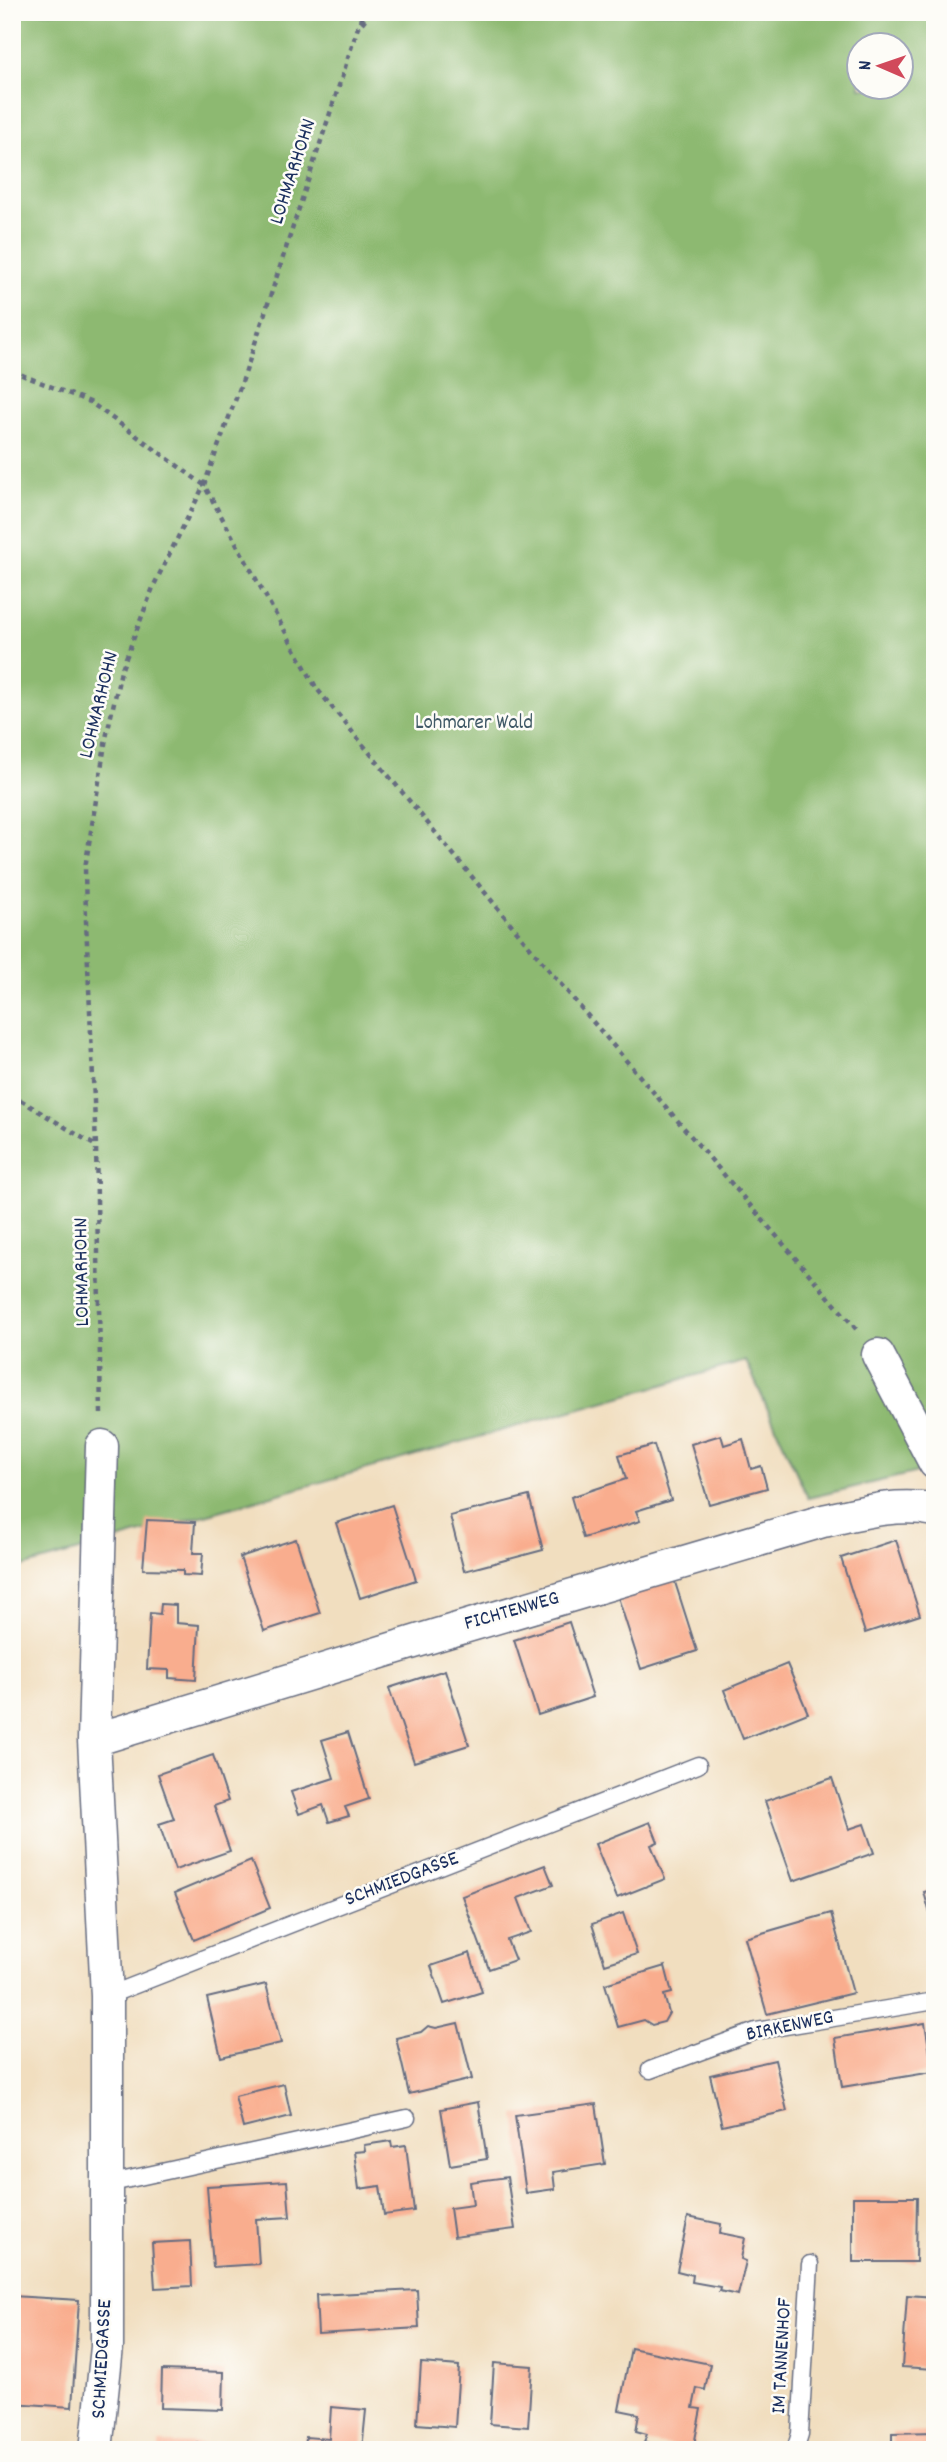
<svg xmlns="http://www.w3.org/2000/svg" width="947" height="2462" font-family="Dekko,sans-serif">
  <rect width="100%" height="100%" fill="#fdfcf7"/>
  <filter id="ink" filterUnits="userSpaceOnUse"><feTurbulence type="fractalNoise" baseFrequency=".0143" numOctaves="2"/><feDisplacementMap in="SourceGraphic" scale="14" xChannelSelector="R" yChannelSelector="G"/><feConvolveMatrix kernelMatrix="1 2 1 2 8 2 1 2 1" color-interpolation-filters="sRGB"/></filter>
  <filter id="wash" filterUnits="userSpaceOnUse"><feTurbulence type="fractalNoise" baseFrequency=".00686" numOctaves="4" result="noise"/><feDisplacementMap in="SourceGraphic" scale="28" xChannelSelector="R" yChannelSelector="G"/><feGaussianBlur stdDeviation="1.57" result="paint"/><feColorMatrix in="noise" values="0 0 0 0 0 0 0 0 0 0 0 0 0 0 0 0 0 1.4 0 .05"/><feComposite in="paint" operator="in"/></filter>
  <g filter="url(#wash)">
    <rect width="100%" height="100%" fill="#f1debf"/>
    <path fill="#8db971" stroke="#547468" stroke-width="2" fill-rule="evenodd" d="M12,12H935V1468L808,1498L746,1361L12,1570ZM860,46H902V88H860Z"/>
    <g id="blocks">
      <path fill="#f9ad8e" d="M721,1435L724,1445L743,1439L751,1469L761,1466L767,1488L709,1504L691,1444Z
        M654,1445L671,1500L636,1511L640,1521L583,1538L571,1497L626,1479L619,1455Z
        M529,1496L543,1550L464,1571L450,1516Z
        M392,1505L416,1580L360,1598L336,1523Z
        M147,1520L195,1522L193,1553H203L201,1576L183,1575V1570L143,1569Z
        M296,1539L320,1613L264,1631L240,1557Z
        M896,1540L920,1615L865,1633L841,1558Z
        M673,1576L697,1651L641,1669L617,1594Z
        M161,1604L176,1605V1623L199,1625L196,1680L169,1678V1670L147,1669L150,1613L160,1614Z
        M569,1622L593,1697L538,1715L514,1640Z
        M787,1664L808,1713L743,1739L724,1690Z
        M445,1670L469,1745L414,1762L389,1688Z
        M348,1732L369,1799L345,1807L349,1816L329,1822L323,1805L299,1814L291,1792L334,1778L322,1740Z
        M213,1755L228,1801L214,1806L230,1851L175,1870L159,1824L174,1819L158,1774Z
        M832,1778L849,1829L864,1824L874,1853L793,1881L765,1801Z
        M650,1822L658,1842L651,1845L665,1879L617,1898L595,1844Z
        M251,1861L270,1908L194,1940L175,1893Z
        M545,1865L553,1885L518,1898L531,1932L507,1940L515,1960L489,1969L462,1896Z
        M935,1889V1928H934L924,1892Z
        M623,1913L637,1954L605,1964L592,1924Z
        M831,1913L853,1993L767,2014L745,1938Z
        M470,1953L482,1992L444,2004L431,1966Z
        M665,1966L672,1993L664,1995L669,2013L664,2022L652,2025L644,2020L618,2027L605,1984Z
        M266,1984L281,2043L221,2057L207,1998Z
        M458,2023L472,2079L409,2094L396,2038L421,2032L428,2026L436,2028Z
        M925,2023L933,2072L842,2087L835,2038Z
        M775,2060L787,2111L722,2126L710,2075Z
        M284,2084L291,2116L243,2128L235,2096Z
        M478,2102L487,2159L450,2165L441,2109Z
        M596,2104L605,2164L553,2172L555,2189L526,2193L515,2115Z
        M391,2141L392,2147L406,2145L414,2211L384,2215L380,2186L359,2189L354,2152L365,2151L364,2145Z
        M507,2177L515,2229L454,2237L450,2208L473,2205L470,2182Z
        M287,2181L290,2217L256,2219L259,2264L213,2267L207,2186Z
        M853,2197H917L916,2262H853Z
        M688,2217L721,2224L720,2233L745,2238L741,2259L746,2261L738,2295L719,2291L720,2287L692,2282L693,2275L677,2271Z
        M190,2241L192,2286L155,2288L152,2243Z
        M417,2290L419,2328L318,2334L316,2295Z
        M907,2295L935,2297V2369L902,2367Z
        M12,2296L79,2300L72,2407L12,2403Z
        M631,2348L710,2364L705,2390L697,2388L693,2408L701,2409L693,2450L644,2442L647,2434L636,2431L639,2414L619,2410Z
        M421,2363L459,2366L455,2427L417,2424Z
        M494,2363L532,2366L528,2427L490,2424Z
        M162,2370L224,2372L223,2410L161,2408Z
        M331,2407L366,2410L362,2450H305L306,2437L329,2439Z
        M935,2432V2450H892V2433Z
        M159,2443L221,2444L220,2450H159Z"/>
    </g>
  </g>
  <g filter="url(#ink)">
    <use href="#blocks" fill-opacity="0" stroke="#666c80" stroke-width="2"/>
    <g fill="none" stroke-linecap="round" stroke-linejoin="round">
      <g stroke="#666c80" stroke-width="19">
        <path id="service" d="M107,1996L698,1765
          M650,2070L756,2031L935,2001
          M107,2184L407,2118
          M795,2450L800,2434L810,2264"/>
      </g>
      <g stroke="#666c80" stroke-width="35">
        <path id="minor" d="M878,1355L935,1463
          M94,1740L437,1635L823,1521C859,1513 897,1502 935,1510
          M96,2450L107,2347V1996L94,1740L102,1446"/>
      </g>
      <path stroke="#666c80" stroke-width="4.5" stroke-dasharray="5 5" stroke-linecap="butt" d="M362,23L371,12
        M12,371L90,402L204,485L317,689L558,981L857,1330
        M12,1095L96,1146
        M101,1414L96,1146L86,921L85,868L106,738L121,671L154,585L204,485L245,374L363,12"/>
      <use href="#service" stroke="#fff" stroke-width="16"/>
      <use href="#minor" stroke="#fff" stroke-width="32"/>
    </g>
  </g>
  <g text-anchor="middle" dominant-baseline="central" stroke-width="5" stroke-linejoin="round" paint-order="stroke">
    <g font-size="21" fill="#1b2f5e" stroke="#fdfcf7">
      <text transform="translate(294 172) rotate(-72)">LOHMARHOHN</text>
      <text transform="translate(100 705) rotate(-76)">LOHMARHOHN</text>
      <text transform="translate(83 1272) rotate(-91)">LOHMARHOHN</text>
      <text transform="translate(512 1612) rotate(-16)">FICHTENWEG</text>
      <text transform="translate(402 1880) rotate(-21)">SCHMIEDGASSE</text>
      <text transform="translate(790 2027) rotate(-12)">BIRKENWEG</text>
      <text transform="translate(783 2356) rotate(-87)">IM TANNENHOF</text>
      <text transform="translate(103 2359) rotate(-87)">SCHMIEDGASSE</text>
    </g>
    <g font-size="21" fill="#415a67" stroke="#fdfcf7">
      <text x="474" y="724">Lohmarer Wald</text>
    </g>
  </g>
  <rect width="947" height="2462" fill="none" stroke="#fdfcf7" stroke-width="42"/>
  <g transform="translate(880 66) rotate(272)"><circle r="33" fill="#fdfcf7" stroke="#a3aaba" stroke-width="2"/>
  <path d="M0-5L12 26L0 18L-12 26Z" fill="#d1495b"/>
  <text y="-10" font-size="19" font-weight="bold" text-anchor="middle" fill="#1b2f5e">N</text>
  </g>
</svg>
